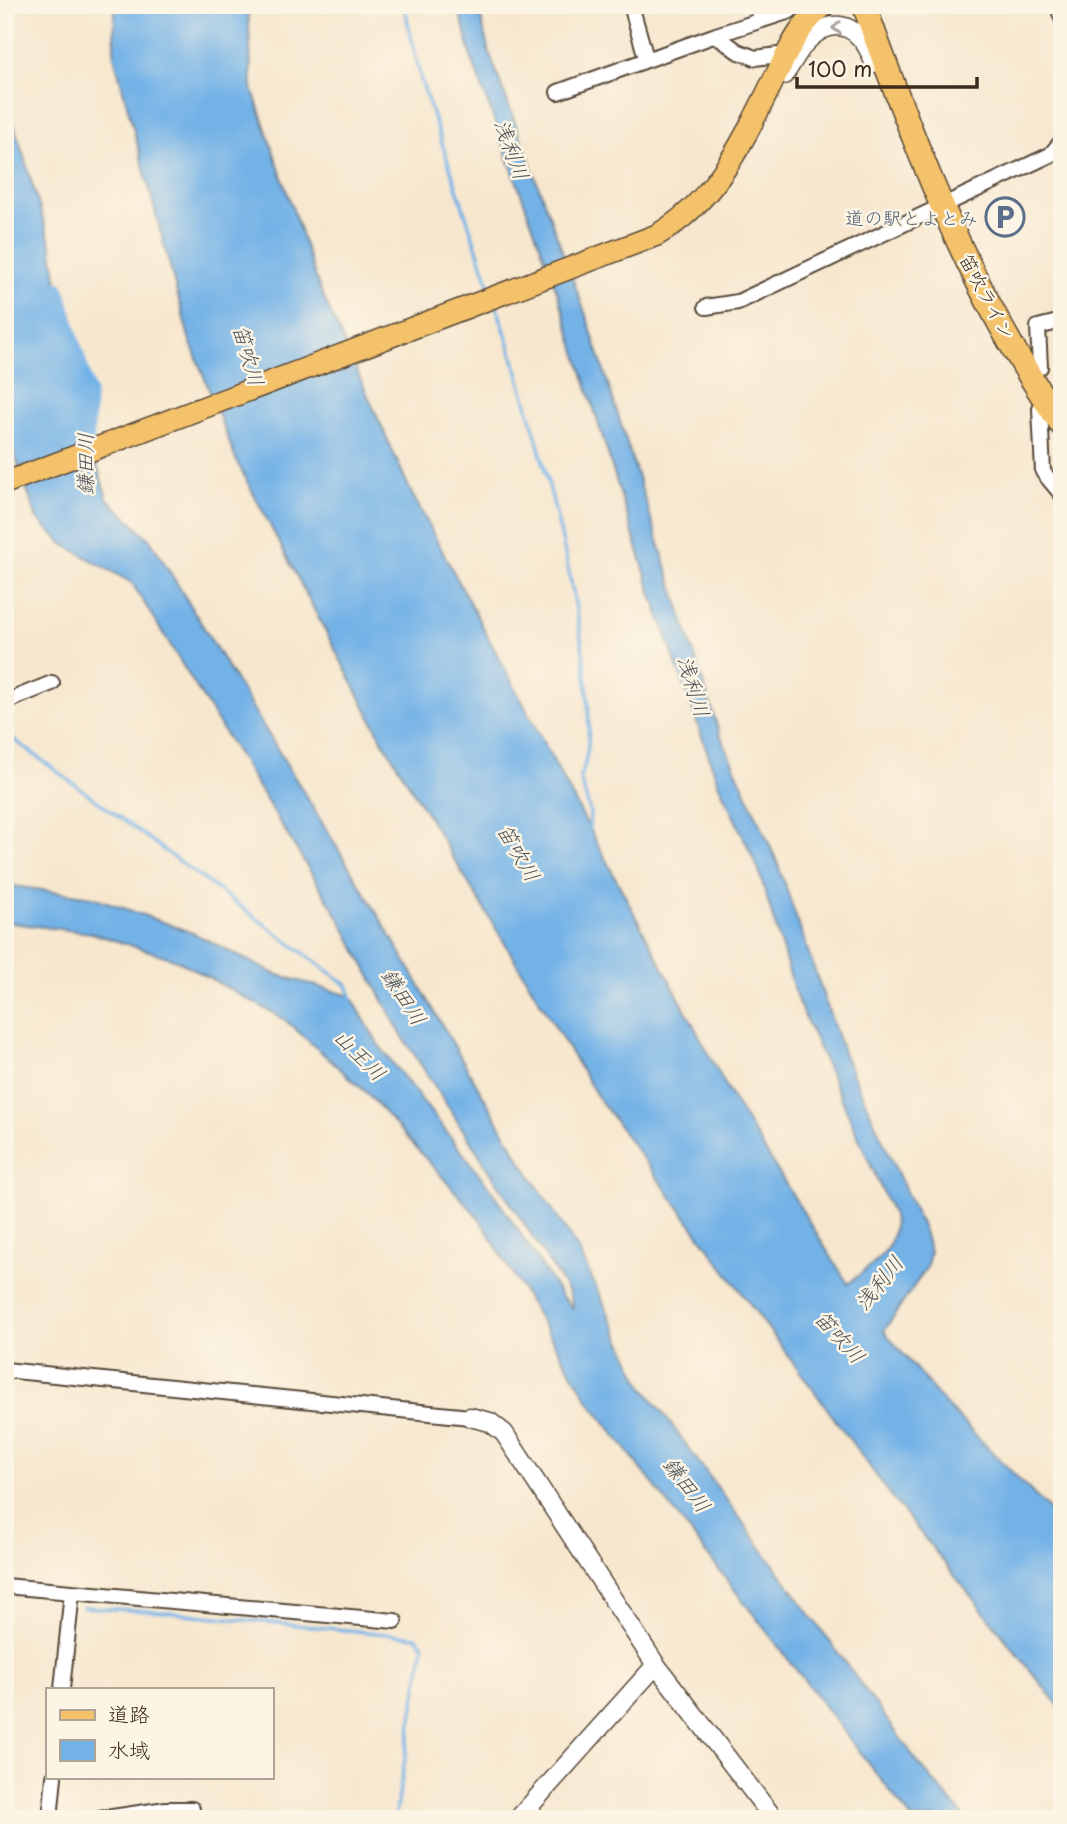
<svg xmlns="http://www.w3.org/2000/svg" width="1067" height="1824" font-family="'Playpen Sans','Klee One',sans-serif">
  <rect width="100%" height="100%" fill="#fcf5e5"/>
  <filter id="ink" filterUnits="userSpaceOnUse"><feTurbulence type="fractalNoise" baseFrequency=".0143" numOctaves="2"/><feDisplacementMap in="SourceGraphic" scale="14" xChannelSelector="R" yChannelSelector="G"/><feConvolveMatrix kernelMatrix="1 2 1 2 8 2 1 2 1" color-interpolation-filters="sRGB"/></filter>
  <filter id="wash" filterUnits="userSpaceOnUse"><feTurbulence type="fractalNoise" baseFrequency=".00686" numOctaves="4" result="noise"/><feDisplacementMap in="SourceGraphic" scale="28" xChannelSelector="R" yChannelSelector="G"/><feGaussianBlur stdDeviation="1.57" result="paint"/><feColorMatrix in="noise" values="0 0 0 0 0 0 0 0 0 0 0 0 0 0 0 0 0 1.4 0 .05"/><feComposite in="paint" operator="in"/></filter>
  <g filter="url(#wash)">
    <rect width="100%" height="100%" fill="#f7e7ce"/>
    <path fill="#73b2e7" stroke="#576e82" stroke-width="2" d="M115,5H248L252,88L319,287L411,492L731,1096L848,1284C873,1262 899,1251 893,1215L797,999L758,868L719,785L652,595L558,294L472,60L458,5H478L488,49L587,318L720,735L776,859L844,1055L924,1231L930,1253L926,1268L884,1331L945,1404L1062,1523V1710L895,1501L597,1096L384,743L237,462L189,338L114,56Z
      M5,95L51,245L77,403L107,498L151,541L386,928L518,1156L579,1251L641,1383L920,1765L966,1819H912L896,1799L589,1401L479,1218L368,1094L284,1019L177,960L92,933L5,922V885L93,897L193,933L275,974L351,996L378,1044L490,1188L562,1297L574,1309L569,1293L401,1034L342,923L132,583L63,544L37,519L5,426Z"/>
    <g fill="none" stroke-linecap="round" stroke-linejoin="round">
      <path stroke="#73b2e7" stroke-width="3.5" d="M404,5L421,80L491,291
        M496,305C526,389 617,704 580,777L590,812L589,831
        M5,733L347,985L352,999
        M83,1607L165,1612L417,1637L424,1646L395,1819
        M193,1812L265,1819"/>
      <path stroke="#73b2e7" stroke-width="21" d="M55,291L85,394L83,454"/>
    </g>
  </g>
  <g filter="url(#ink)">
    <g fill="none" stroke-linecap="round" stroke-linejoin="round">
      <g stroke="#574638" stroke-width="18">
        <path id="minor" d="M631,5L646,58
          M757,5L762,20
          M1057,5L1062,18
          M786,54L755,58L737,51L716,35L790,11
          M558,92L716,35
          M706,307L738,302L1050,155L1062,141
          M1029,373L1040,367L1038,327L1062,321
          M1045,401L1040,409L1043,472L1062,495
          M5,702L52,683
          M5,1370L470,1417
          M5,1586L395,1621
          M62,1689L72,1592
          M50,1819L54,1777
          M99,1819L166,1809H192"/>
      </g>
      <g stroke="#574638" stroke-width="21">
        <path id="tertiary" d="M784,75C792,64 799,48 809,39C839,11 864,32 874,63
          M470,1417L490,1422L504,1433L656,1665L774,1819
          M518,1819L656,1665"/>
      </g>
      <g stroke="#574638" stroke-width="24">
        <path id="primary" d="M5,483L657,235C717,200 744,139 774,79C788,52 799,24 825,5"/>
      </g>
      <g stroke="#574638" stroke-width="26">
        <path id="trunk" d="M864,5C916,150 973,298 1062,425"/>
      </g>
      <use href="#minor" stroke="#fff" stroke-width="14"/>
      <use href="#tertiary" stroke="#fff" stroke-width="18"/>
      <use href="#primary" stroke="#f3c26a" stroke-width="21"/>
      <use href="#trunk" stroke="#f3c26a" stroke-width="23"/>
    </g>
    <defs><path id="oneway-chevron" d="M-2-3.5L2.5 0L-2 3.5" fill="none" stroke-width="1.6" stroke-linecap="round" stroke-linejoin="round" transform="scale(1.75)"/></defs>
    <use stroke="#a79f9a" href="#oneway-chevron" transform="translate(837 28) rotate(178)"/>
  </g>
  <defs>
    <g id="parking-ring" transform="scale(2.0125)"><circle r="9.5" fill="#fcf5e5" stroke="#5c6f8a" stroke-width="1.5"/><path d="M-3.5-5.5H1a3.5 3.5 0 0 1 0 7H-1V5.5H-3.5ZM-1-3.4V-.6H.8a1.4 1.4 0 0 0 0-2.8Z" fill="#5c6f8a"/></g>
  </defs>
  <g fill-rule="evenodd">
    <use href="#parking-ring" x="1005" y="217"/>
  </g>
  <g text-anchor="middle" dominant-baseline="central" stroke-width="5" stroke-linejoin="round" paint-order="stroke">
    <g font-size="19" fill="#4e5e75" stroke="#fcf5e5" text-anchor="end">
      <text x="978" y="217">道の駅とよとみ</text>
    </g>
    <g font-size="19" fill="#3b2a1e" stroke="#fcf5e5">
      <text transform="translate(988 296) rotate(62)">笛吹ライン</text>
    </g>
    <g font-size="21" font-style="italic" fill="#4c535a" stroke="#fcf5e5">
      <text transform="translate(513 149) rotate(70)">浅利川</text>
      <text transform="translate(250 355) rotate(74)">笛吹川</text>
      <text transform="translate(84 464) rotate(-90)">鎌田川</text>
      <text transform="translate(695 686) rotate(73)">浅利川</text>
      <text transform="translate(520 852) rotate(60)">笛吹川</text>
      <text transform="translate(405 996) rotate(57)">鎌田川</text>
      <text transform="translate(361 1054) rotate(45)">山王川</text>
      <text transform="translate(878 1282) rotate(-51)">浅利川</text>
      <text transform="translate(841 1336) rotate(48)">笛吹川</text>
      <text transform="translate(688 1484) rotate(53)">鎌田川</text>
    </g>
  </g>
  <rect width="1067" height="1824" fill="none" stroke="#fcf5e5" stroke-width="28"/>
  <rect x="46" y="1688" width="228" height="91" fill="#fcf5e5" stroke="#afa495" stroke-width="2"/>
  <rect x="60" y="1710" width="35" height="10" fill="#f3c26a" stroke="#afa495" stroke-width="2"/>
  <text x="108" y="1722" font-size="21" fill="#3b2a1e">道路</text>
  <rect x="60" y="1740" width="35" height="21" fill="#73b2e7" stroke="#afa495" stroke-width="2"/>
  <text x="108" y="1758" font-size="21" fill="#3b2a1e">水域</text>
  <path d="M797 77v10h180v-10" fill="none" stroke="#3b2a1e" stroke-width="3.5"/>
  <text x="808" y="77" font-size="21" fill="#3b2a1e" stroke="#fcf5e5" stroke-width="5" paint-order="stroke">100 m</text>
</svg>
